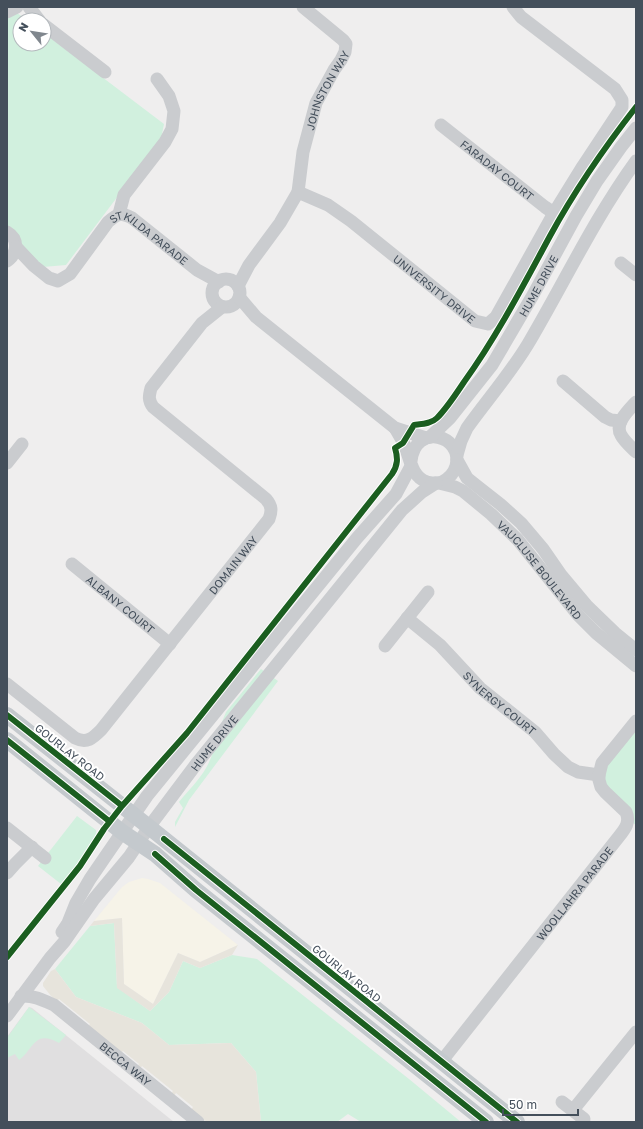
<svg xmlns="http://www.w3.org/2000/svg" width="643" height="1129" font-family="'Golos Text',sans-serif">
  <rect width="100%" height="100%" fill="#efeeee"/>
  <path fill="#f6f3e8" d="M142,878L148,879L160,883L238,945L200,962L178,953L153,1004L124,984L122,918L94,921L122,887L129,882Z"/>
  <path fill="#e0dfe0" d="M29,1007L32,1008L174,1122H7V1037Z"/>
  <path fill="#d1f0de" d="M17,13L27,20H20V44H44V33L164,124L161,139L66,265L43,267L26,253L7,226V19Z
    M261,669L278,681L189,800L175,827V822L183,808L179,802C187,792 200,779 206,768C216,751 218,730 226,712Z
    M636,721V825L629,820L601,787L599,769Z
    M77,816L96,830L97,837L89,849L61,884L38,866Z
    M114,923L117,987L150,1011L169,992L183,961L200,968L232,955L257,959L409,1079L461,1122H361L348,1114L337,1122H261L256,1072L231,1043L169,1045L142,1023L76,997L55,969L90,926Z
    M29,1007L66,1035L59,1043C34,1029 34,1049 19,1060L15,1054L7,1058V1038Z"/>
  <path fill="#e7e4dc" d="M122,918L124,984L153,1004L178,953L200,962L238,945L232,955L200,968L183,961L169,992L150,1011L117,988L114,923L90,926L94,921Z
    M55,969L76,997L142,1023L169,1045L231,1043L256,1072L261,1122H212L210,1121L209,1122H207L191,1110L193,1107L176,1093L174,1096L171,1094L173,1091L142,1066L140,1069L137,1066L139,1064L123,1051L121,1053L88,1026L90,1024L59,999L57,1001L51,996L43,986V983L51,971Z"/>
  <g fill="none" stroke-linecap="round" stroke-linejoin="round">
    <g stroke="#cacccf" stroke-width="13">
      <path d="M29,7L39,20"/>
      <path d="M7,12L17,7"/>
      <path d="M44,25L105,72"/>
      <path id="s1" d="M441,125L545,207L554,213"/>
      <path id="s2" d="M298,192L303,152L316,103L334,70L341,60L345,52L346,44L343,40L303,7"/>
      <path d="M119,214L124,195L165,142L172,129L174,111L169,96L157,79"/>
      <path d="M7,232C19,239 18,253 7,261"/>
      <path id="s3" d="M16,247L34,266L49,278L58,281L70,274L108,222C117,214 121,212 132,218L197,270L219,282"/>
      <path d="M621,263L636,275"/>
      <circle cx="226" cy="293" r="14"/>
      <path id="s4" d="M238,286L249,265L280,223L298,192L328,205L351,221L475,321L488,324L496,317L554,213L583,166L622,107V100L615,89L521,17L513,7"/>
      <path d="M239,297L256,317L395,428L426,438"/>
      <path d="M563,381L605,417L611,420L621,421"/>
      <path d="M636,402C629,410 614,423 621,435C624,441 631,447 636,452"/>
      <path d="M395,428C398,433 401,438 404,444C410,457 411,477 427,482C432,483 437,484 442,482C448,479 454,473 456,466C464,435 415,422 411,461"/>
      <path id="s5" d="M430,437L450,418L492,365L533,295L576,216L597,181L621,147L636,128"/>
      <path d="M457,455L461,441L467,428C487,400 510,374 528,344C564,283 594,219 636,161"/>
      <path d="M457,460L467,478L477,486L500,504L521,523L543,549L561,575L587,606L615,633L636,650"/>
      <path d="M7,463L22,444"/>
      <path id="s6" d="M439,483L455,487L463,491L491,514L518,540L578,615L596,633L636,666"/>
      <path id="s7" d="M72,564L170,644"/>
      <path id="s8" d="M407,618L440,645L480,688L535,732L554,754L568,767L578,772L599,775"/>
      <path d="M385,646L428,592"/>
      <path id="s9" d="M7,684L75,738C87,744 93,738 101,730L269,519C272,511 272,506 266,499L153,407C148,400 149,396 151,388L202,323L222,307"/>
      <path d="M7,828L45,858"/>
      <path d="M7,873L15,864L32,847"/>
      <path d="M62,932L68,923L76,903L90,879L103,860L147,796L357,538L396,494L411,466"/>
      <path id="s10" d="M21,996C33,995 43,1000 54,1005L198,1122"/>
      <path id="s11" d="M7,1016L50,958L64,942L94,899L129,857L149,827L197,763L402,510L422,492L436,483"/>
      <path id="s12" d="M441,1062L617,839C624,830 631,823 626,812L605,792L601,787L599,780V775L602,763L636,721"/>
      <path d="M562,1102L584,1119"/>
      <path d="M573,1110L636,1032"/>
    </g>
    <path stroke="#c4c9cd" stroke-width="16" d="M7,715L149,827L517,1122
      M7,740L122,832L155,854L196,890L486,1122"/>
    <g stroke="#fff" stroke-width="8">
      <path id="cycleway" d="M7,715L121,805
        M7,740L109,821
        M164,839L517,1122
        M155,854L196,890L486,1122
        M7,957L80,866L104,829L122,806L187,733L392,474C398,465 398,458 395,448L403,443L414,425C422,424 431,424 437,418C447,408 456,394 464,382C497,336 523,286 550,236C575,190 604,148 636,107"/>
    </g>
    <use href="#cycleway" stroke="#1b5e20" stroke-width="6"/>
  </g>
  <g text-anchor="middle" dominant-baseline="central" stroke-width="4" stroke-linejoin="round" paint-order="stroke">
    <g font-size="11" fill="#444f5b" stroke="#fff">
      <text stroke="none"><textPath href="#s2" startOffset="107">JOHNSTON WAY</textPath></text>
      <text stroke="none"><textPath href="#s1" startOffset="72">FARADAY COURT</textPath></text>
      <text stroke="none"><textPath href="#s3" startOffset="183">ST KILDA PARADE</textPath></text>
      <text stroke="none"><textPath href="#s5" startOffset="187">HUME DRIVE</textPath></text>
      <text stroke="none"><textPath href="#s4" startOffset="280">UNIVERSITY DRIVE</textPath></text>
      <text stroke="none"><textPath href="#s9" startOffset="328">DOMAIN WAY</textPath></text>
      <text stroke="none"><textPath href="#s6" startOffset="136">VAUCLUSE BOULEVARD</textPath></text>
      <text stroke="none"><textPath href="#s7" startOffset="63">ALBANY COURT</textPath></text>
      <text stroke="none"><textPath href="#s8" startOffset="126">SYNERGY COURT</textPath></text>
      <text stroke="none"><textPath href="#s11" startOffset="343">HUME DRIVE</textPath></text>
      <text transform="translate(70 752) rotate(38)">GOURLAY ROAD</text>
      <text stroke="none"><textPath href="#s12" startOffset="215">WOOLLAHRA PARADE</textPath></text>
      <text transform="translate(347 973) rotate(39)">GOURLAY ROAD</text>
      <text stroke="none"><textPath href="#s10" startOffset="127">BECCA WAY</textPath></text>
    </g>
  </g>
  <rect width="643" height="1129" fill="none" stroke="#444f5b" stroke-width="16"/>
  <g transform="translate(32 32) rotate(300)"><circle r="19" fill="#ffffff" stroke="#b4b9bd"/>
  <path d="M0-3L7 15L0 10L-7 15Z" fill="#80878e"/>
  <text y="-6" font-size="11" font-weight="bold" text-anchor="middle" fill="#444f5b">N</text>
  </g>
  <path d="M503 1109v6h75v-6" fill="none" stroke="#444f5b" stroke-width="2"/>
  <text x="509" y="1109" font-size="12" fill="#444f5b" stroke="#ffffff" stroke-width="3" paint-order="stroke">50 m</text>
</svg>
